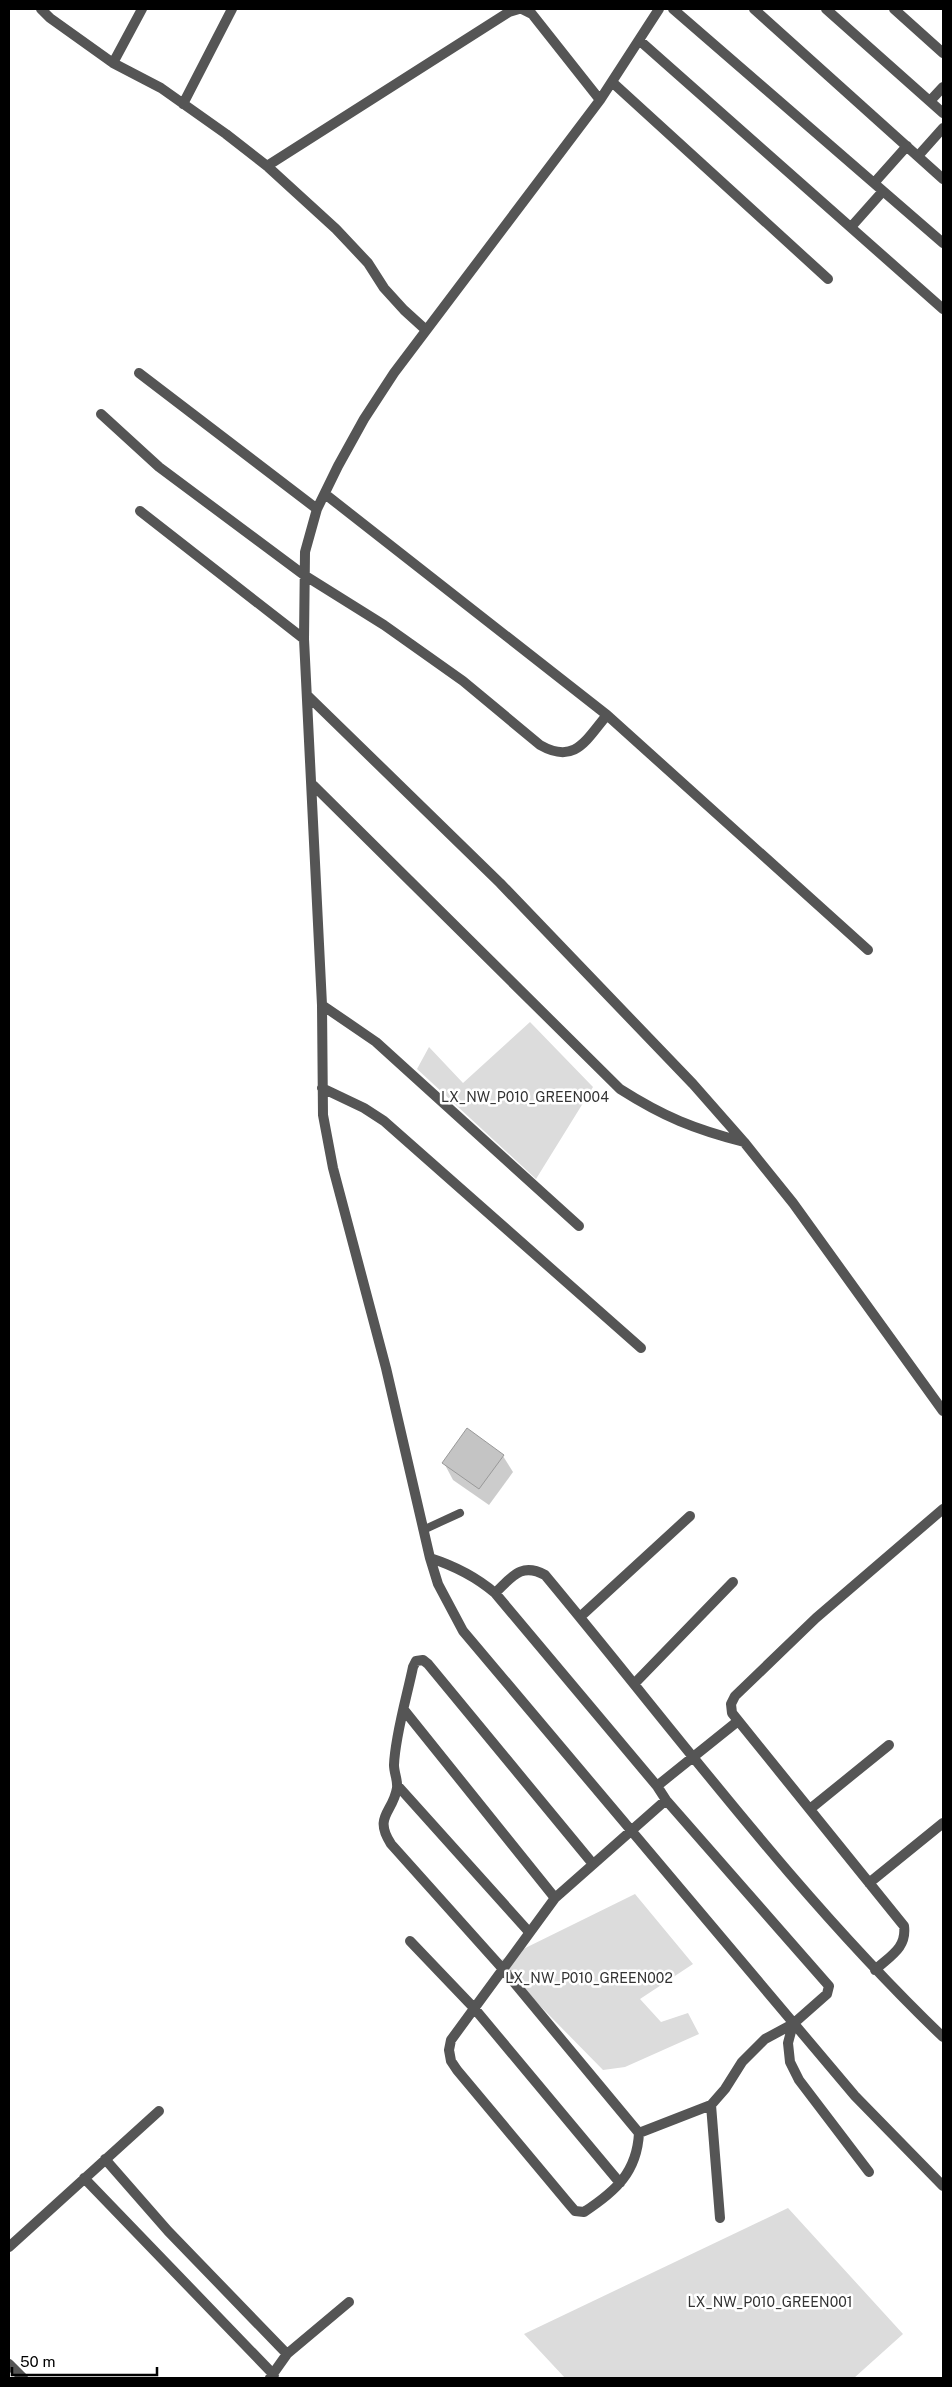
<svg xmlns="http://www.w3.org/2000/svg" width="952" height="2387" font-family="'Public Sans',sans-serif">
  <rect width="100%" height="100%" fill="#fff"/>
  <path fill="#dcdcdc" d="M530,1022L593,1087L536,1179L417,1069L429,1047L463,1083Z
    M635,1894L693,1964L640,1999L661,2022L688,2013L699,2034L625,2067L603,2070L497,1962Z
    M788,2208L903,2334L854,2378H565L524,2334Z"/>
  <path fill="#0003" d="M503,1456L513,1472L489,1505L453,1480L444,1463Z"/>
  <path fill="#c4c4c4" stroke="#999" d="M467,1428L504,1455L479,1489L442,1463Z"/>
  <g fill="none" stroke-linecap="round" stroke-linejoin="round">
    <path stroke="#555" stroke-width="8" d="M423,1530L460,1513"/>
    <path stroke="#555" stroke-width="10" d="M41,9L50,18L113,63L161,88L226,134L267,166L336,229L368,263L384,288L404,310L426,330
      M522,9L532,14L600,100
      M659,9L600,100L394,373L364,419L338,466L317,509L305,552L304,639L322,1005L323,1115L333,1168L386,1368L430,1558L438,1584L463,1631L855,2096L943,2186
      M673,9L943,243
      M754,9L943,179
      M826,9L943,113
      M894,9L943,53
      M639,40L943,309
      M113,63L142,9
      M612,82L828,279
      M930,101L943,87
      M183,104L232,9
      M918,156L943,128
      M267,166L509,12L519,9
      M874,183L907,146
      M851,227L883,191
      M139,373L317,509
      M101,414L159,467L304,575L384,625L463,681L540,745C575,765 586,740 607,715
      M325,494L607,715L868,950
      M140,511L304,639
      M308,696L500,883L693,1084L744,1142L793,1203L943,1411
      M313,785L620,1089C664,1117 694,1129 744,1142
      M322,1005L376,1042L579,1226
      M322,1088L364,1108L384,1121L641,1348
      M430,1558C455,1566 475,1576 495,1593L657,1786L666,1800L829,1986L827,1994L793,2024L765,2039L742,2062L725,2089L711,2105L639,2133
      M495,1593C512,1577 521,1562 545,1575C675,1731 796,1896 943,2037
      M580,1617L690,1516
      M635,1683L733,1582
      M404,1710L555,1898
      M397,1785L529,1932
      M657,1786L738,1721
      M810,1809L889,1745
      M593,1864L428,1664L423,1660L416,1661L413,1667C407,1696 395,1736 394,1765C394,1773 398,1780 397,1788C393,1813 373,1816 391,1844L502,1968L639,2133C637,2172 616,2191 584,2212L575,2211L569,2204L457,2070L451,2061L449,2050L451,2040L555,1898L666,1800
      M869,1883L943,1823
      M410,1941L474,2008L620,2183
      M875,1970C890,1956 907,1948 904,1926L732,1713L731,1704L735,1696L816,1618L943,1509
      M793,2024L788,2043L790,2062L799,2080L869,2172
      M711,2105L720,2218
      M105,2159L168,2231L287,2354
      M84,2178L274,2375
      M9,2247L159,2111
      M9,2364L23,2378
      M270,2378L287,2354L349,2302"/>
  </g>
  <g text-anchor="middle" dominant-baseline="central" stroke-width="5" stroke-linejoin="round" paint-order="stroke">
    <g font-size="14" fill="#333" stroke="#fff">
      <text x="525" y="1097">LX_NW_P010_GREEN004</text>
      <text x="589" y="1978">LX_NW_P010_GREEN002</text>
      <text x="770" y="2302">LX_NW_P010_GREEN001</text>
    </g>
  </g>
  <rect width="952" height="2387" fill="none" stroke="#000000" stroke-width="20"/>
  <path d="M12 2367v8h145v-8" fill="none" stroke="#000000" stroke-width="2.5"/>
  <text x="20" y="2367" font-size="15" fill="#000000" stroke="#ffffff" stroke-width="4" paint-order="stroke">50 m</text>
</svg>
